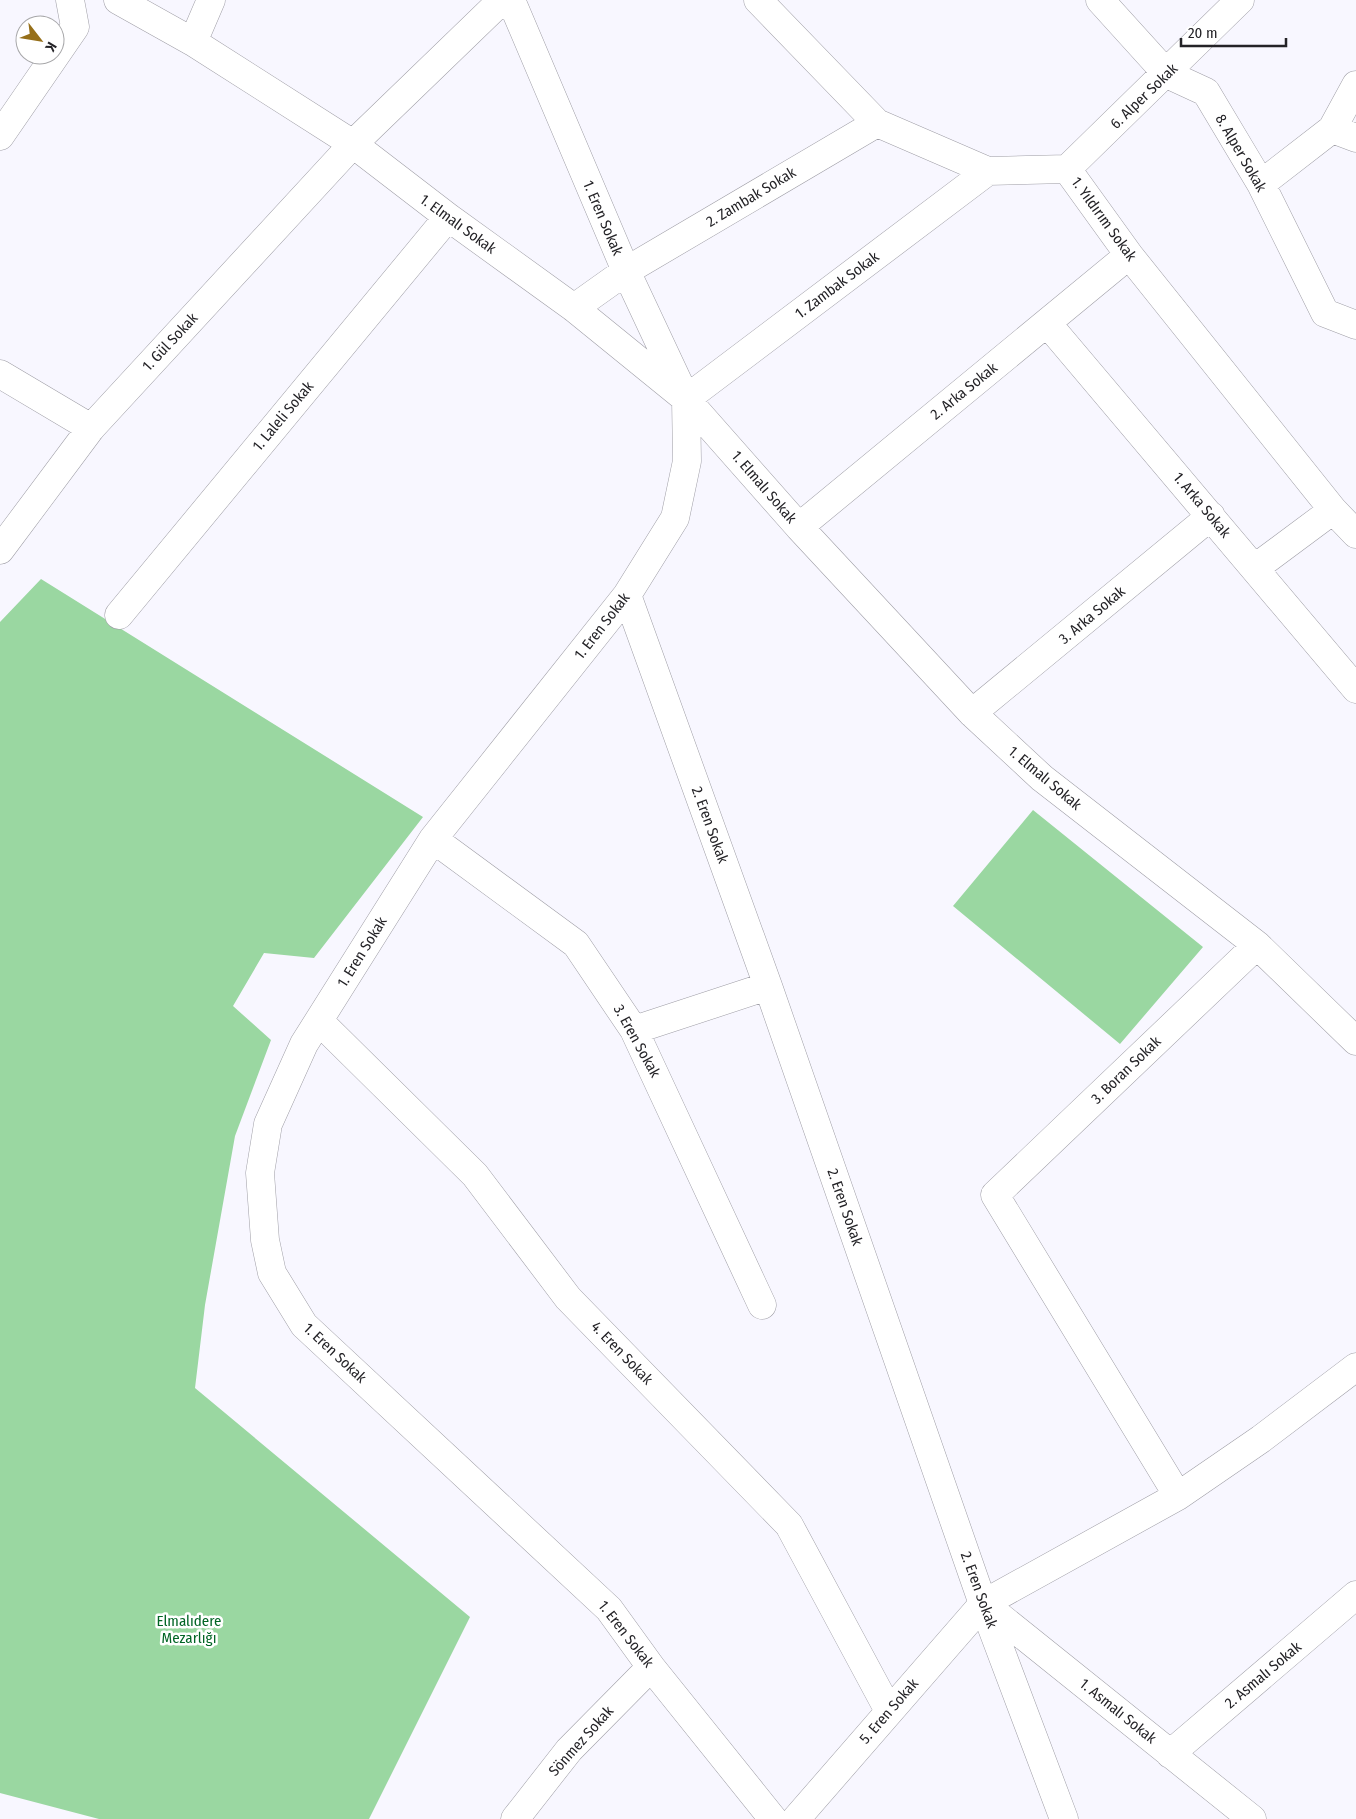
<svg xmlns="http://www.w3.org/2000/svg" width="1356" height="1819" font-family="'Fira Sans Condensed',sans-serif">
  <rect width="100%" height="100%" fill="#f8f7ff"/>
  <path fill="#9ad7a1" d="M41,579L423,817L314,958L264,953L233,1006L271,1040L235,1136L205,1305L195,1388L470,1617L369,1819H99L0,1793V622Z
    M1033,810L1203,947L1120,1044L953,906Z"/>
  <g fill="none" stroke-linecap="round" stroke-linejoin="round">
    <g stroke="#9f9ea6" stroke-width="29">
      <path id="street" d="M118,0L193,42L353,144L448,217L574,308L686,399L799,527L972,713L1042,778L1257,945L1356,1041
        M511,0L626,271L686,399L687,461L675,518L627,595L433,839L304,1044L268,1124L260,1173L265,1240L272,1273L304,1325L609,1609L651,1667L773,1819
        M758,0L877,123L988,171L1067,169L1129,255L1333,510L1356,534
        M1100,0L1167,74L1206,92L1261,184L1325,313L1356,325
        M193,42L211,0
        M1332,129L1356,138
        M0,136L75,27L70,0
        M1067,169L1240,0
        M1261,184L1332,129L1356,85
        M574,308L626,271L877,123
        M1047,323L1356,689
        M0,374L91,428
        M686,399L988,171
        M799,527L1129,255
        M0,550L91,428L353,144L502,0
        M1255,568L1333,510
        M627,595L768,986L983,1604L1064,1819
        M119,615L448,217
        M972,713L1211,516
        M433,839L576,944L634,1030L762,1305
        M319,1021L475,1175L568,1298L789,1525L889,1711
        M634,1030L768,986
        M1178,1496L995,1195L1257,945
        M984,1604L1252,1819
        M1170,1754L1356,1595
        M515,1819L569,1750L651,1667
        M796,1819L983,1604L1178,1496L1261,1439L1356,1367"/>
    </g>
    <use href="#street" stroke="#fff" stroke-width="28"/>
  </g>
  <g text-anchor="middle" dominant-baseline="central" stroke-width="5" stroke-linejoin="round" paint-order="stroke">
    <g font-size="15" fill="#242327" stroke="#fff">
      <text transform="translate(1144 96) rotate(-44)">6. Alper Sokak</text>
      <text transform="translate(1241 153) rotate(60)">8. Alper Sokak</text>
      <text transform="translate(751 197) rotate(-31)">2. Zambak Sokak</text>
      <text transform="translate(603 218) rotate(67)">1. Eren Sokak</text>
      <text transform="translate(1104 219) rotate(54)">1. Yıldırım Sokak</text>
      <text transform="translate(458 224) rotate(36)">1. Elmalı Sokak</text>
      <text transform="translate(837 285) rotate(-37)">1. Zambak Sokak</text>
      <text transform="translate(170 342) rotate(-47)">1. Gül Sokak</text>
      <text transform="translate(964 391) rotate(-39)">2. Arka Sokak</text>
      <text transform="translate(283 416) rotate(-50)">1. Laleli Sokak</text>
      <text transform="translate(764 487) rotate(49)">1. Elmalı Sokak</text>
      <text transform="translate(1202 505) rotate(50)">1. Arka Sokak</text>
      <text transform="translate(1092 615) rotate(-40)">3. Arka Sokak</text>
      <text transform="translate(602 626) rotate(-52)">1. Eren Sokak</text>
      <text transform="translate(1045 778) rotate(40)">1. Elmalı Sokak</text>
      <text transform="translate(710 825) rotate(70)">2. Eren Sokak</text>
      <text transform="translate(362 952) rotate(-58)">1. Eren Sokak</text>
      <text transform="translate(637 1041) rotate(61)">3. Eren Sokak</text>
      <text transform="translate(1126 1070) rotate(-44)">3. Boran Sokak</text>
      <text transform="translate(845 1207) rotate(71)">2. Eren Sokak</text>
      <text transform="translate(335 1353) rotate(43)">1. Eren Sokak</text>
      <text transform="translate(622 1353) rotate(46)">4. Eren Sokak</text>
      <text transform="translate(979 1590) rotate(70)">2. Eren Sokak</text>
      <text transform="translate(626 1634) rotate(52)">1. Eren Sokak</text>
      <text transform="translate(1263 1675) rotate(-40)">2. Asmalı Sokak</text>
      <text transform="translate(889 1711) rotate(-49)">5. Eren Sokak</text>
      <text transform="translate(1118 1711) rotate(39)">1. Asmalı Sokak</text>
      <text transform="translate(581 1741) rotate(-48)">Sönmez Sokak</text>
    </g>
    <g font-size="15" fill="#016525" stroke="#fff">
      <text x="189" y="1621">Elmalıdere<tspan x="189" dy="17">Mezarlığı</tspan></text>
    </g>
  </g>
  <g transform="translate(40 40) rotate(121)"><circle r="24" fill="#ffffff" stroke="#a7a7a9"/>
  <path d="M0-4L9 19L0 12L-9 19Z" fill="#966f19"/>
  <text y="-8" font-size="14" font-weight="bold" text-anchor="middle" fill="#242327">K</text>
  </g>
  <path d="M1181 38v8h105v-8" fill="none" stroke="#242327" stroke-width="2.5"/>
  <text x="1188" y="38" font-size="15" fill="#242327" stroke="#ffffff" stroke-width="4" paint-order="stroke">20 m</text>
</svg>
